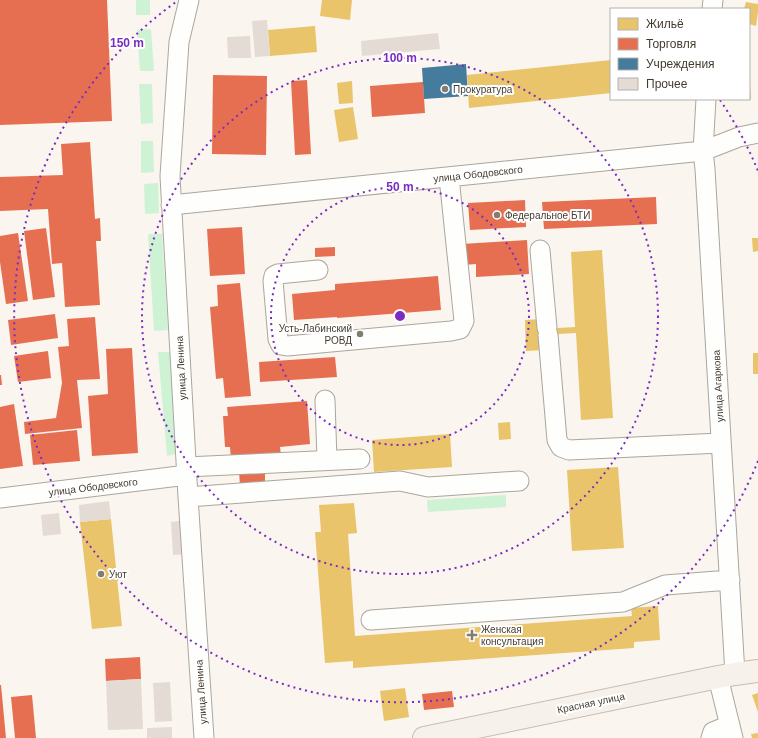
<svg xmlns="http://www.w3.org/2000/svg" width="758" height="738" font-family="Helvetica,sans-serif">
  <rect width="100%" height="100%" fill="#faf5ee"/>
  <path fill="#cdf3d4" d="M136,0H150V15H136Z
    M151,29L154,71H140L137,30Z
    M139,84H152L153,123L141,124Z
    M141,141H153L154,172L141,173Z
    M158,183L159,213L145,214L144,184Z
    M148,234H162L168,330L154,331Z
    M158,352H171L179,448L175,454L167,456Z
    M506,495V507L428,512L427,500Z"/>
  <path fill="#e9c46a" d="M322,0H352L350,20L320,16Z
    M746,2L758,4V12L756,26L749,24V9H744Z
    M315,26L317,52L270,56L268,30Z
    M611,60V93L469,108L467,75Z
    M352,81L353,103L339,104L337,83Z
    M749,85H750L751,99H749Z
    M353,107L358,139L339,142L334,110Z
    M752,238H758V251L753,252Z
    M602,250L613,418L581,420L576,333L542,335L543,350L526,351L525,320L541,319L542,329L575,327L571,252Z
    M753,353H758V374H753Z
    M510,422L511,439L499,440L498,423Z
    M450,434L452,467L374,472L372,440Z
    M618,467L624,548L572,551L567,470Z
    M354,503L357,533L348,534L355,636L632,616L631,608L658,606L660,640L634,642V648L353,668V661L325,663L315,532H321L319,505Z
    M111,519L122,626L92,629L80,522Z
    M405,688L409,717L384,721L380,691Z
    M758,693V712L752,695Z
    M758,733V738H752L751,734Z"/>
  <path fill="#e76f51" d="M0,0H107L112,121L0,125Z
    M213,75L267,76L266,155L212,154Z
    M307,80L311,154L295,155L291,81Z
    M423,82L425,113L372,117L370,86Z
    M90,142L95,219L100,218L101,241H96L100,305L65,307L62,263L52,264L48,209L0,211V177L63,175L61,144Z
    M656,197L657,224L544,229L542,202Z
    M525,200L526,227L470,230L468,203Z
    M242,227L245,274L210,276L207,229Z
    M46,228L55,297L33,300L24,231Z
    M18,233L28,301L6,304L0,262V236Z
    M527,240L529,274L476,277V264L463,265L462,244Z
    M335,247V256L315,257V248Z
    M438,276L441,310L337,318V317L294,320L292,294L335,290V284Z
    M240,283L251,396L225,398L223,378L216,379L210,307L218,306L217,285Z
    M55,314L58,338L11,345L8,320Z
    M95,317L100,379L77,380L82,428L25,434L24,422L56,418L62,383L58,347L69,346L67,319Z
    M132,348L138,453L92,456L88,396L108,394L106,349Z
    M48,351L51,378L18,382L14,356Z
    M335,357L337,377L260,382L259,362Z
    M0,375H1L2,385H0Z
    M307,401L310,444L280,447L281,455L231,459L230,447H225L223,416H228L227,407Z
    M14,404L23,466L0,469V407Z
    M77,430L80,461L33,465L30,435Z
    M265,469V485L240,486L239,471Z
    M140,657L141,679L106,681L105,659Z
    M0,685H1L6,738H0Z
    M452,691L454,707L424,710L422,694Z
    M32,695L36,738H15L11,697Z"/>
  <path fill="#457b9d" d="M466,64L468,96L424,99L422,68Z"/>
  <path fill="#e5dbd5" d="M267,20L270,56L255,57L252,21Z
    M438,33L440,49L362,56L361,41Z
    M250,36L251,58H228L227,37Z
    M109,501L111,519L80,522L79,505Z
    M59,513L61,534L43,536L41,515Z
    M185,520L188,554L173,555L171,522Z
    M141,679L143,729L108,730L106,681Z
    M170,682L172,721L155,722L153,683Z
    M172,727V738H147V728Z"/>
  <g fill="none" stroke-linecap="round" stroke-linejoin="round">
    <g stroke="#aba69d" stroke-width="21">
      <path id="minor" d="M189,0L179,42L170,176L188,497L204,738
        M712,9L713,0
        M706,99L703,151L705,169L735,674
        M171,205L703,151L739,137L758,133
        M540,250L547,328
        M318,270L278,274L274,276L273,281L278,339L281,345L287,346L451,331L460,329L464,321L449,177
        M548,335L557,440L561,447L569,450L721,443
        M325,400L327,460
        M186,467L360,459
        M188,497L400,481L428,487L519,481
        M0,498L187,475
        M371,620L623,602L665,585L730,580
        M718,677L733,738
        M711,738L713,732L730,725"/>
    </g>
    <g stroke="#c8bdb3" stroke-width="24">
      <path id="major" d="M424,738L718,677L735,674L758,671"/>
    </g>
    <use href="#minor" stroke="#fefefc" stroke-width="19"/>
    <use href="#major" stroke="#f6f1eb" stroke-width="22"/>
  </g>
  <g fill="none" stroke="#7b2cbf" stroke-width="2" stroke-dasharray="2 4">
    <circle cx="400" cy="316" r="129"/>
    <circle cx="400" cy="316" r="258"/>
    <path d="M758 461A386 386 0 1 1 176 2M720 100A386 386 0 0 1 758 171"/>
  </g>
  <g fill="#847c71" stroke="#fff" stroke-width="1.5">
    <circle cx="445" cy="89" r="4"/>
    <circle cx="497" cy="215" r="4"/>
    <circle cx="360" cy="334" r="4"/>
    <circle cx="101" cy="574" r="4"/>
    <path d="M470 629h4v4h4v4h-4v4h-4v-4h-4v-4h4z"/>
  </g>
  <g text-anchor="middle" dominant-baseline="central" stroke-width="4" stroke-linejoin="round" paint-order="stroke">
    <g font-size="10" fill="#443b2e" stroke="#fff" text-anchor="start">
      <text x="453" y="89">Прокуратура</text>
      <text x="505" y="215">Федеральное БТИ</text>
      <text x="352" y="328" text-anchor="end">Усть-Лабинский<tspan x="352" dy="12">РОВД</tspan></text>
      <text x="109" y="574">Уют</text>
      <text x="481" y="629">Женская<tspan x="481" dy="12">консультация</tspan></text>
    </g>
    <g font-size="10" fill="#443b2e" stroke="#fff">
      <text transform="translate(478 174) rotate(-6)">улица Ободовского</text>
      <text transform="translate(181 368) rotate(-93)">улица Ленина</text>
      <text transform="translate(718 386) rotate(-93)">улица Агаркова</text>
      <text transform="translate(93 487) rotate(-7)">улица Ободовского</text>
      <text transform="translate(201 692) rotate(-94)">улица Ленина</text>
      <text transform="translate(591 703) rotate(-12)">Красная улица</text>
    </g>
  </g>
  <circle cx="400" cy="316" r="6" fill="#7b2cbf" stroke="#fff" stroke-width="2"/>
  <g font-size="12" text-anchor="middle" font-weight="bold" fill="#7b2cbf" stroke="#fff" stroke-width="4" stroke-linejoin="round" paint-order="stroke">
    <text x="127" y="47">150 m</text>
    <text x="400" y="62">100 m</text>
    <text x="400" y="191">50 m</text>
  </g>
  <rect x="610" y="8" width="140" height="92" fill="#ffffff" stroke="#b4b1ab"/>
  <rect x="618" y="18" width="20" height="12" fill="#e9c46a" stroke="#b4b1ab"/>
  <text x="646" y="28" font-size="12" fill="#443b2e">Жильё</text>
  <rect x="618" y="38" width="20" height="12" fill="#e76f51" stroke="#b4b1ab"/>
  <text x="646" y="48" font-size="12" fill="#443b2e">Торговля</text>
  <rect x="618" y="58" width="20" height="12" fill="#457b9d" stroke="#b4b1ab"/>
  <text x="646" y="68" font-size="12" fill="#443b2e">Учреждения</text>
  <rect x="618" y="78" width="20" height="12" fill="#e5dbd5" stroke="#b4b1ab"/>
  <text x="646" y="88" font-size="12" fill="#443b2e">Прочее</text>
</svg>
